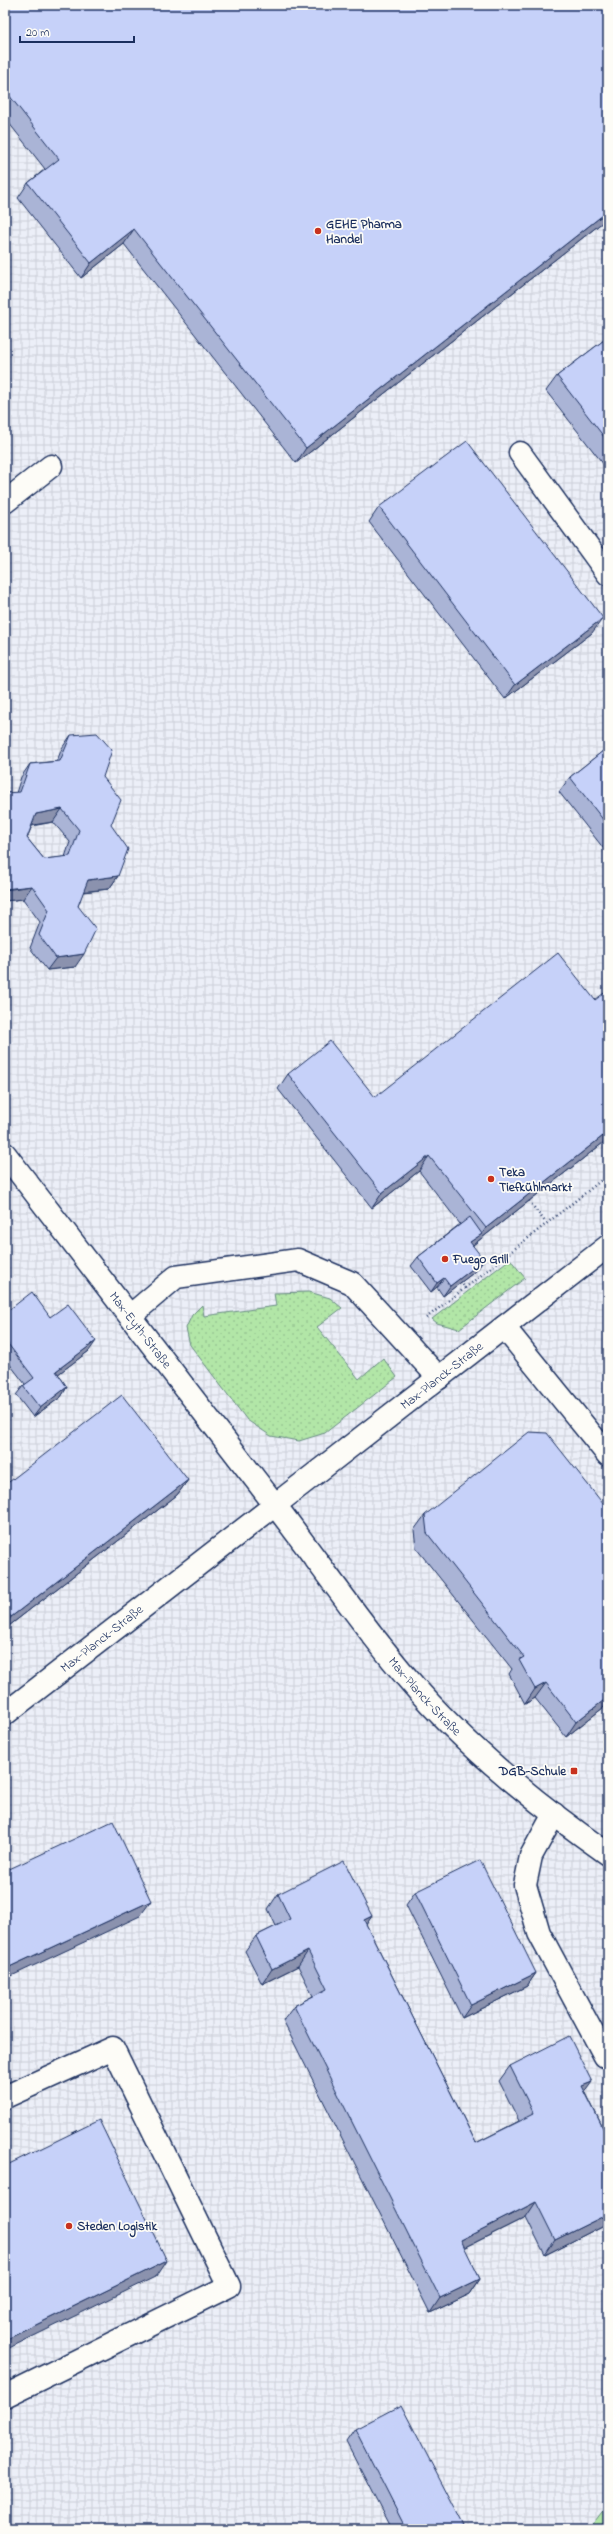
<svg xmlns="http://www.w3.org/2000/svg" width="613" height="2534" font-family="'Indie Flower',sans-serif">
  <defs>
    <pattern id="industrial-grid" width="8" height="8" patternUnits="userSpaceOnUse"><rect width="8" height="8" fill="#eceff8"/><path d="M0 4h8M4 0v8" fill="none" stroke="#cacdd7"/></pattern>
    <pattern id="grass-dots" width="8" height="8" patternUnits="userSpaceOnUse"><rect width="8" height="8" fill="#b2e6a7"/><path d="M2 2h.1M6 6h.1" fill="none" stroke="#98c692" stroke-width="1.8" stroke-linecap="round"/></pattern>
    <pattern id="forest-crowns" width="20" height="18" patternUnits="userSpaceOnUse"><rect width="20" height="18" fill="#b2e6a7"/><path d="M2 6a3 3 0 1 1 6 0M12 15a3 3 0 1 1 6 0" fill="none" stroke="#98c692"/></pattern>
  </defs>
  <rect width="100%" height="100%" fill="#fdfcf7"/>
  <filter id="ink" filterUnits="userSpaceOnUse"><feTurbulence type="fractalNoise" baseFrequency=".025" numOctaves="2"/><feDisplacementMap in="SourceGraphic" scale="8" xChannelSelector="R" yChannelSelector="G"/><feConvolveMatrix kernelMatrix="1 2 1 2 8 2 1 2 1" color-interpolation-filters="sRGB"/></filter>
  <g filter="url(#ink)">
    <path fill="url(#industrial-grid)" d="M5,5H608V2504L589,2529H5Z"/>
    <path fill="url(#grass-dots)" stroke="#668a82" d="M510,1259L525,1278L459,1329L437,1323L432,1319Z
      M309,1292L330,1298L342,1308L317,1327L359,1379L383,1358L397,1377L325,1433L299,1441L271,1436L247,1420L190,1345L186,1328L192,1315L202,1305L204,1316L276,1306L274,1293Z"/>
    <path fill="url(#forest-crowns)" stroke="#668a82" d="M608,2504V2529H589Z"/>
    <g fill="none" stroke-linecap="round" stroke-linejoin="round">
      <g stroke="#1b2f5e" stroke-width="25">
        <g id="minor">
          <path d="M520,453L608,574"/>
          <path d="M5,502L51,466"/>
          <path id="s1" d="M5,1154L275,1505L5,1714"/>
          <path d="M130,1316L176,1277L298,1260L352,1283L439,1378"/>
          <path d="M504,1327L608,1455"/>
          <path d="M554,1814L531,1856L525,1885L539,1933L605,2056"/>
          <path d="M5,2097L113,2048L229,2286L5,2396"/>
        </g>
      </g>
      <g stroke="#1b2f5e" stroke-width="25">
        <g id="major">
          <path id="s2" d="M608,1246L275,1505C320,1563 360,1623 408,1679C465,1746 535,1803 608,1854"/>
        </g>
      </g>
      <path stroke="#1b2f5e" stroke-width="2.5" stroke-dasharray="1 3" stroke-linecap="butt" d="M529,1201L546,1223
        M465,1288L608,1175
        M426,1318L465,1288L461,1282"/>
      <use href="#minor" stroke="#fdfcf7" stroke-width="22"/>
      <use href="#major" stroke="#fdfcf7" stroke-width="22"/>
    </g>
    <path fill="#aab4d6" stroke="#1b2f5e" fill-rule="evenodd" d="M5,5L608,218L296,463L124,244L81,278L18,198L28,183L45,169L5,118Z
      M608,337V470L546,391L557,376Z
      M379,507L592,633L505,699L369,522Z
      M71,735L103,777L118,876L109,889L83,892L78,906L75,967L47,970L30,948L40,922L23,899L5,901V793H16L21,777L30,764L57,761L62,748ZM53,822L70,842L65,857L44,859L27,838L32,826Z
      M608,747V854L559,792L570,777Z
      M288,1074L375,1097L608,1139L473,1245L477,1270L443,1296L437,1287L431,1292L411,1266L418,1257L460,1224L419,1171L372,1208L278,1089Z
      M5,1313L50,1317L89,1351L58,1374L67,1387L61,1397L33,1417L16,1395L23,1386L25,1384L5,1358Z
      M188,1480L177,1495L5,1629V1485Z
      M608,1510V1704L566,1737L535,1698L525,1704L509,1674L512,1669L416,1548L414,1530L425,1515Z
      M415,1892L536,1973L527,1986L462,2018L406,1905Z
      M278,1894L372,1916L366,1924L476,2143L519,2121L499,2081L510,2066L585,2091L608,2138V2223L545,2255L526,2217L464,2248L480,2279L470,2294L430,2313L283,2021L294,2006L313,1996L298,1966L262,1984L245,1951L256,1936L276,1926L268,1909Z
      M355,2429L461,2529H391L346,2442Z"/>
    <path fill="#8b92ae" stroke="#1b2f5e" d="M608,211V218L296,463L306,448Z
      M134,229L124,244L81,278L91,263Z
      M603,618L592,633L505,699L515,685Z
      M62,809L53,822L27,826L36,814Z
      M118,876L109,889L79,892L88,880Z
      M32,886L23,899L5,901V890Z
      M84,954L75,967L47,970L56,958Z
      M608,1132V1139L464,1252L470,1242L482,1234L486,1228Z
      M429,1156L419,1171L372,1208L382,1193Z
      M484,1260L477,1270L443,1296L450,1286Z
      M444,1278L437,1287L431,1292L437,1283Z
      M96,1341L89,1351L49,1381L56,1371Z
      M67,1387L61,1397L33,1417L40,1408Z
      M188,1480L177,1495L5,1629V1626L11,1617Z
      M546,1683L535,1698L525,1704L535,1689Z
      M608,1697V1704L566,1737L576,1722Z
      M151,1901L140,1916L5,1979V1969Z
      M372,1916L362,1931L364,1920Z
      M308,1951L298,1966L262,1984L272,1969Z
      M536,1973L527,1986L462,2018L471,2005Z
      M592,2082L581,2097L582,2086Z
      M536,2202L526,2217L450,2255L461,2240Z
      M608,2214V2223L545,2255L555,2240Z
      M167,2261L157,2276L5,2350V2340Z
      M480,2279L470,2294L430,2313L440,2298Z"/>
    <path fill="#c6d1f9" stroke="#1b2f5e" fill-rule="evenodd" d="M5,5H608V211L306,448L134,229L91,263L28,183L59,159L5,90Z
      M608,337V442L557,376Z
      M467,441L603,618L515,685L379,507Z
      M97,733L112,750L103,777L121,800L111,825L128,849L118,876L88,880L78,906L96,929L84,954L56,958L39,935L49,910L32,886L5,889V793L20,792L30,764L60,761L71,735ZM62,809L79,830L70,856L44,859L27,838L36,814Z
      M608,747V826L570,777Z
      M558,953L595,1000L608,990V1132L486,1228L429,1156L382,1193L288,1074L330,1041L375,1097Z
      M470,1217L482,1234L470,1242L484,1260L450,1286L444,1278L437,1283L418,1257Z
      M32,1292L50,1317L68,1304L96,1341L56,1371L67,1387L40,1408L23,1386L34,1378L5,1340V1313Z
      M122,1395L188,1480L11,1617L5,1608V1485Z
      M529,1432L547,1433L608,1510V1697L576,1722L546,1683L535,1689L519,1660L524,1657L427,1533L425,1515Z
      M113,1821L151,1901L5,1969V1871Z
      M480,1860L536,1973L471,2005L415,1892Z
      M344,1861L372,1916L364,1920L476,2143L534,2114L510,2066L569,2036L592,2082L582,2086L608,2138V2214L555,2240L536,2202L461,2240L480,2279L440,2298L294,2006L327,1989L308,1951L272,1969L256,1936L290,1919L278,1894Z
      M99,2120L167,2261L5,2340V2166Z
      M401,2405L464,2526L457,2529H406L355,2429Z"/>
  </g>
  <g fill="#c8321e" stroke="#fdfcf7" stroke-width="1.5">
    <circle cx="318" cy="231" r="4"/>
    <circle cx="491" cy="1179" r="4"/>
    <circle cx="445" cy="1259" r="4"/>
    <rect x="570" y="1767" width="8" height="8" rx="2"/>
    <circle cx="69" cy="2226" r="4"/>
  </g>
  <g text-anchor="middle" dominant-baseline="central" stroke-width="3.5" stroke-linejoin="round" paint-order="stroke">
    <g font-size="13" font-weight="bold" fill="#1b2f5e" stroke="#fdfcf7" text-anchor="start">
      <text x="326" y="224">GEHE Pharma<tspan x="326" dy="15">Handel</tspan></text>
      <text x="499" y="1172">Teka<tspan x="499" dy="15">Tiefkühlmarkt</tspan></text>
      <text x="453" y="1259">Fuego Grill</text>
      <text x="566" y="1771" text-anchor="end">DGB-Schule</text>
      <text x="77" y="2226">Steden Logistik</text>
    </g>
    <g font-size="13" fill="#1b2f5e" stroke="#fdfcf7">
      <text stroke="none"><textPath href="#s1" startOffset="222">Max-Eyth-Straße</textPath></text>
      <text transform="translate(442 1376) rotate(-38)">Max-Planck-Straße</text>
      <text transform="translate(102 1639) rotate(-38)">Max-Planck-Straße</text>
      <text stroke="none"><textPath href="#s2" startOffset="665">Max-Planck-Straße</textPath></text>
    </g>
  </g>
  <rect width="613" height="2534" fill="none" stroke="#fdfcf7" stroke-width="20"/>
  <rect x="10" y="10" width="593" height="2514" fill="none" stroke="#1b2f5e" stroke-width="1.5" filter="url(#ink)"/>
  <path d="M20 36v6h114v-6" fill="none" stroke="#1b2f5e" stroke-width="2"/>
  <text x="26" y="36" font-size="12" fill="#1b2f5e" stroke="#fdfcf7" stroke-width="3" paint-order="stroke">20 m</text>
</svg>
